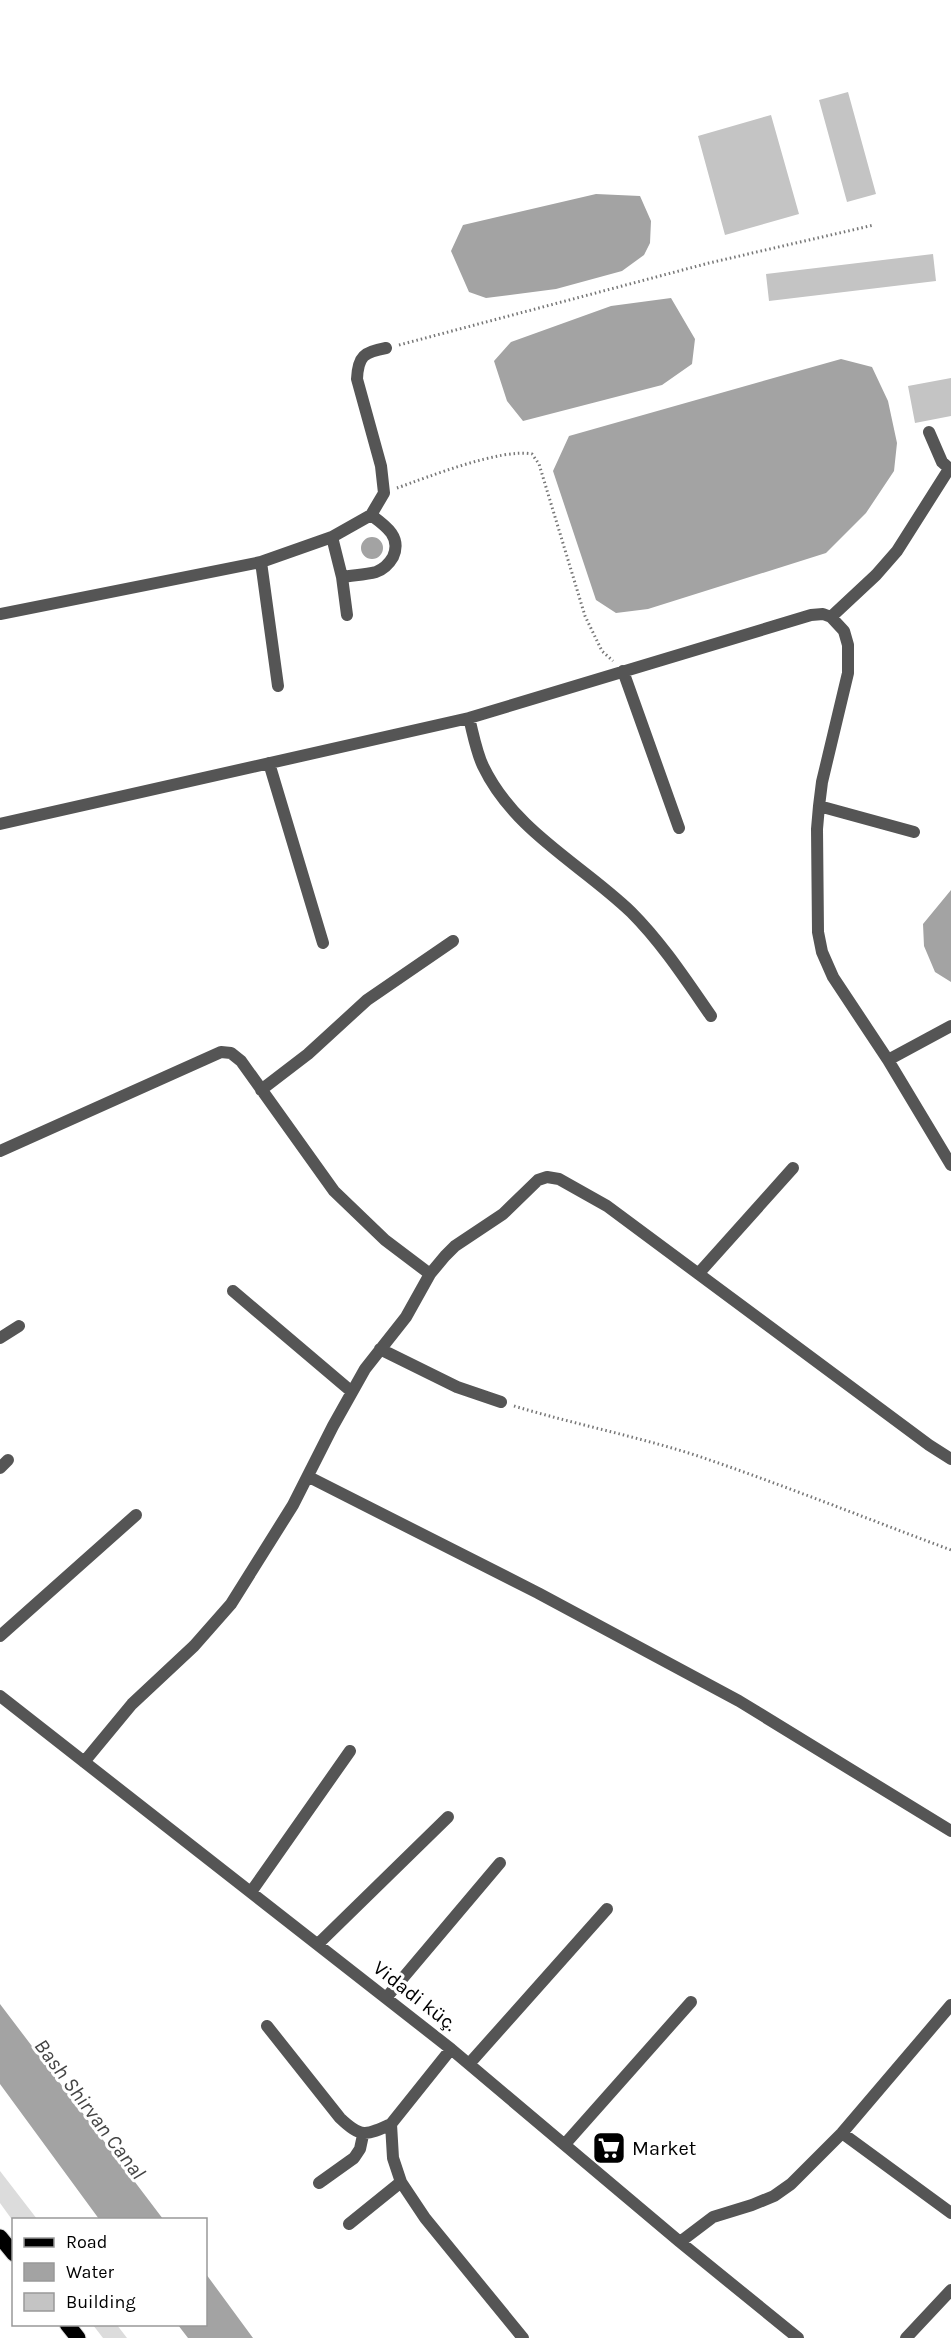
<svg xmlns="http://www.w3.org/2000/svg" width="951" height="2338" font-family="Karla,sans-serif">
  <rect width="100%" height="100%" fill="#fff"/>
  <path fill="#dcdcdc" d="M0,2171L37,2219L13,2221L0,2203Z
    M93,2325H117L127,2338H103Z"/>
  <path fill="#a3a3a3" d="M596,194L640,196L651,221L650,243L644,255L622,271L556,289L486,298L469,292L451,251L463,225Z
    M671,298L695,339L692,364L662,385L523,421L507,401L494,361L511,342L611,306Z
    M841,359L872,367L888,401L897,443L894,471L866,513L826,553L648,609L616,613L596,600L553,471L569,436Z
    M361 548a11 11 0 1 1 22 0a11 11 0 1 1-22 0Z
    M951,890V982L935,972L924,946L923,924Z
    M0,2004L163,2219H99L0,2084Z
    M206,2274L253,2338H188L178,2325L206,2324Z"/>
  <path fill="#c4c4c4" d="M848,92L876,194L847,202L819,100Z
    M771,115L799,214L725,235L698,136Z
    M933,254L936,281L769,301L766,274Z
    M951,378V416L915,423L908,386Z"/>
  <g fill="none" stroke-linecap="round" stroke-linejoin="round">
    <g stroke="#dbdbdb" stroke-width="17">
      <path id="primary" d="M0,2237L14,2254
        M67,2324L78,2338"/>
    </g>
    <path stroke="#777" stroke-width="3" stroke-dasharray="1.5 3" stroke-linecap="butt" d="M399,345L709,263L874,225
      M397,488C428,477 501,448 532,454L539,464L585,616L602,651L613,661
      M514,1406C574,1424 635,1436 695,1455C781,1484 865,1518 951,1550"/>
    <path stroke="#555" stroke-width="12" d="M929,432L942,462L951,470
      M332,537L342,577C353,575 365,575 376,572C384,569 389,564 393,557C402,537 386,526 371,515
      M261,562L278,686
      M342,577L347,615
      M0,614L261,562L332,537L371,515L384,493L381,466L357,379C358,356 364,352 386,348
      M831,617L876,575L897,551L949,469
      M623,671L679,828
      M469,718C473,733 476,751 483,766C514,831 581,864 631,912C662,943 686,980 711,1016
      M269,763L323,943
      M819,806L914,832
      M0,824L469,718L811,615L823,614L831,617L844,631L848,645V673L822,782L819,806L817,829L818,932L822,952L833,977L888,1060L951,1165
      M888,1060L951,1026
      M261,1090L308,1054L367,1000L453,941
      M0,1151L221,1052L231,1053L241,1061L334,1191L385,1240L430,1274
      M699,1273L793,1168
      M233,1291L352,1392
      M0,1338L19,1326
      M380,1349L457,1387L501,1402
      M0,1468L8,1460
      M309,1477L538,1593L739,1701L951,1831
      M0,1636L136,1515
      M0,1696L451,2049L680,2242L798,2338
      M84,1762L132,1704L194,1646L231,1604L293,1505L333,1426L365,1369L406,1317L430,1274L445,1256L455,1246L503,1214L538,1180L547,1177L559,1179L607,1206L929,1445L951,1459
      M251,1892L350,1751
      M318,1944L448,1817
      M386,1998L500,1863
      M267,2026L340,2118C361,2138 366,2136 391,2124L393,2158L401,2182L425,2218L523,2338
      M469,2064L607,1909
      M391,2124L451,2049
      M842,2133L951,2213
      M565,2144L691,2002
      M319,2183L354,2158L360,2149L363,2135
      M349,2224L401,2182
      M680,2242L713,2217L752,2205L774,2196L791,2184L842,2133L951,2005
      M906,2338L951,2290"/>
    <use href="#primary" stroke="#000" stroke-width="15"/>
  </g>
  <defs>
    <g id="supermarket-square" transform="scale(1.725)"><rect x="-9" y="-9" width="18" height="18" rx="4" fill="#000" stroke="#fff"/><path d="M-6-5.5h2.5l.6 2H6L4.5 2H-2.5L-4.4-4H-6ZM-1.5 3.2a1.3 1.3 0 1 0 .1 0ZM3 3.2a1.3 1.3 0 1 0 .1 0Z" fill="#fff"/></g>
  </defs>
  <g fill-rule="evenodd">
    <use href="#supermarket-square" x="609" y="2148"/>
  </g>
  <g text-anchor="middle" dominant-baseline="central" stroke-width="6" stroke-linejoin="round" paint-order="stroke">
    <g font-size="20" fill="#000" stroke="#fff">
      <text transform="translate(415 1996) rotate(38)">Vidadi küç.</text>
    </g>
    <g font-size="20" fill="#000" stroke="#fff" text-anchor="start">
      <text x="632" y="2148">Market</text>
    </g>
    <g font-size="21" font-style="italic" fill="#444" stroke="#fff">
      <text transform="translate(90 2109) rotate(53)">Bash Shirvan Canal</text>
    </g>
  </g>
  <rect x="12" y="2218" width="195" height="108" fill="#ffffff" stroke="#999999" stroke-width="1.5"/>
  <rect x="24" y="2238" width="30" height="9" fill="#000000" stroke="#999999" stroke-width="1.5"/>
  <text x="66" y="2248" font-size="18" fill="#000000">Road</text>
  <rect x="24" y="2263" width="30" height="18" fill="#a3a3a3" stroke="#999999" stroke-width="1.5"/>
  <text x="66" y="2278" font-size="18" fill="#000000">Water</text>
  <rect x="24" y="2293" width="30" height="18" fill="#c4c4c4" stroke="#999999" stroke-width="1.5"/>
  <text x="66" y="2308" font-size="18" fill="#000000">Building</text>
</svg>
